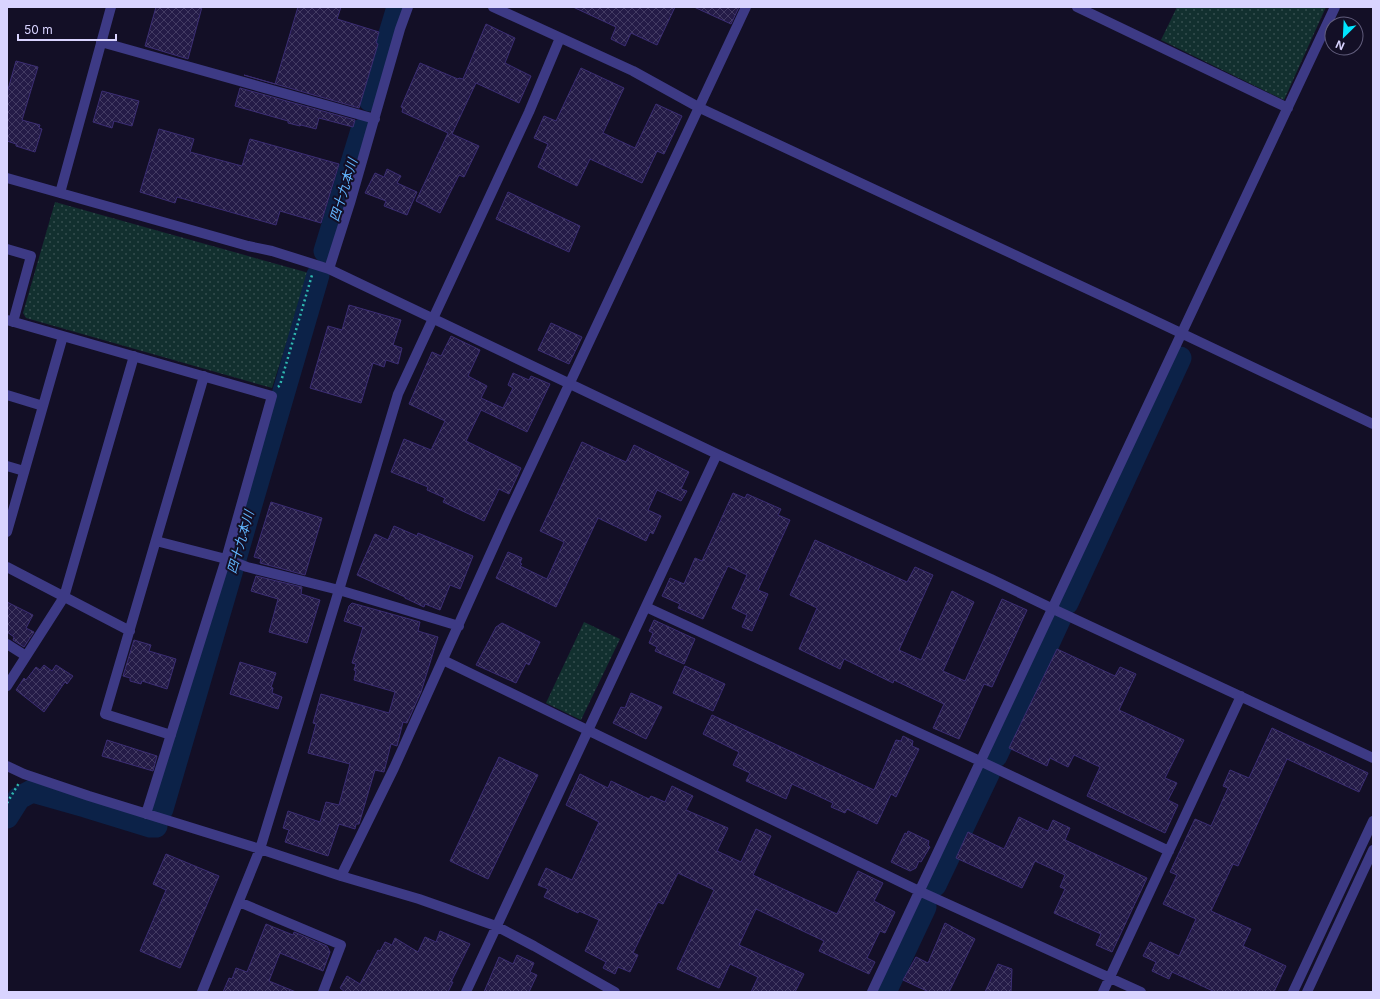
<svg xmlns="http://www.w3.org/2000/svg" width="1380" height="999" font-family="Inter,'Noto Sans JP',sans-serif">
  <defs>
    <pattern id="park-dots" width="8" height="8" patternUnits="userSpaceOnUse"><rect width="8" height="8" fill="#12302f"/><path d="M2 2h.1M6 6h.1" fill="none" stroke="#344d4e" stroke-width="1.8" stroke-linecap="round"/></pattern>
    <pattern id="building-cross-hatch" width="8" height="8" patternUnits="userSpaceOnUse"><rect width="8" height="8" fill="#241b47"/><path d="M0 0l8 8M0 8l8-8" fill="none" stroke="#433b63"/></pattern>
  </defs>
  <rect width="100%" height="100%" fill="#130f26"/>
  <path fill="url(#park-dots)" d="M1177,7H1326L1284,100L1161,40Z
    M55,202L309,273L272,388L26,318L23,313Z
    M584,622L620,639L581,720L546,703Z"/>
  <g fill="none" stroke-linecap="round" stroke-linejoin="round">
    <path stroke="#0c2248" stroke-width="23" d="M370,100L398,7
      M325,251L362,130
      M1067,603L1180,358
      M996,756L1060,618
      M162,809L318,275
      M7,817L19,798L32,791L85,806L150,826H156
      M935,885L989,772
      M885,992L925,907"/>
  </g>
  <path fill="url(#building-cross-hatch)" stroke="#3b2d73" d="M156,7H202L188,59L145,46Z
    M298,7H341L337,19L379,32L376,43L378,44L359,108L244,75L275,84Z
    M573,7H675L657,45L631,33L625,46L611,39L616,27Z
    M694,7H739L731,24Z
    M486,24L515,38L505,63L531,76L519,103L476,83L452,134L479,146L464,177L459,175L440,213L416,201L448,133L402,112L403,108L401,107L420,63L458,79L459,78L463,79Z
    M16,61L38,67L22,120L40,125L39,128L42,129L35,152L16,146V144L7,141V93Z
    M581,68L624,88L603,133L635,148L656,104L682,116L664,154L657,151L642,183L590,159L577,186L538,167L548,144L534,138L544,116L556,121Z
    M240,88L355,120L353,127L319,118L316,129L301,125L300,126L288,123V121L235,106Z
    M102,91L139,101L132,126L114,121L112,128L93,122Z
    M159,129L194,139L190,152L242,166L250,139L339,164L321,223L280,211L276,225L177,197L175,203L140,192Z
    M387,169L401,176L397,183L417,192L407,215L384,206L386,201L365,193L375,173L384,177Z
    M508,192L580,226L569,252L496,219Z
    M349,305L401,320L393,345L402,348L398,364L386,360L384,367L373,363L361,403L310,388L328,326L342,330Z
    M551,323L582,337L569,364L538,350Z
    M451,336L480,350L468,376L487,386L481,398L503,408L513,388L508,385L513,373L529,380L531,376L550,384L527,432L481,410L466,441L521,468L509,494L499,489L484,521L443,502L445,498L427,490L428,487L391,472L404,439L431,450L445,421L409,404L432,352L441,356Z
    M582,442L626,462L634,445L689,472L681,489L687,491L681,501L657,490L648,510L661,516L653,534L650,532L646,541L598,518L556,607L496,578L508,552L522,558L520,563L522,564L520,566L547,579L564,542L540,531Z
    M733,493L745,498L747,494L781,509L778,515L790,520L758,590L768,594L752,631L742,627L747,615L732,608L747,575L728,566L703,619L678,608L680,604L662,596L670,578L684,584L695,558L702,561Z
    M271,502L322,518L305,575L260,563L261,559L254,557Z
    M394,526L417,536L418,533L473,556L460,589L450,585L440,610L425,604L424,607L405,598V597L357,575L375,534L388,540Z
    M815,540L907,582L915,567L933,575L899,650L921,660L952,591L974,602L943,671L965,681L1002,599L1027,610L992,687L984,684L959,739L933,728L944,704L894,680L893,683L844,659L840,669L799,649L817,608L790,595Z
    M256,576L302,587L301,594L320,600L307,643L269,632L278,599L251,591Z
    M7,602L33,615L26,628L34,632L24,647L13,640L14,637L7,632Z
    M352,603L420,622L418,631L438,637L421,692L407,723L403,722L397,746L391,744L384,772L375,770L359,824H356L355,829L339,824L328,856L285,842L289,830L283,828L288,811L320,822L326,802L339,805L350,764L308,753L316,724L313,723L321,694L389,713L395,692L354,680L356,671L354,670L356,664L352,663L363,627L344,621L349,606Z
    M654,620L695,639L684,664L655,651L657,647L649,643L653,633L649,631Z
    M502,623L540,642L529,665L526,663L516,683L476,665L494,631L496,627Z
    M134,640L151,645L149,651L176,659L167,689L142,681L141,684L130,681V678L123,676Z
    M1057,649L1115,676L1120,667L1136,674L1119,710L1184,740L1165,778L1177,783L1168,800L1178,805L1165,833L1087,796L1100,767L1074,755L1068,767L1050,758L1047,766L1009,748Z
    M240,662L276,673L271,687L273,688L272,693L282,697L278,709L230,694Z
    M44,665L52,671L56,665L73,676L67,684L65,682L44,712L16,690L24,678L26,680L36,667L40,670Z
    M685,666L725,684L713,711L673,693Z
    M631,693L662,707L646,739L613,723L621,707L625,708Z
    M712,715L874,790L896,740L901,741L903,736L913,741L912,746L919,749L896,797L891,794L877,824L847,809L845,813L831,807L833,803L792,784L786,799L746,781L750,773L733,765L739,752L703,734Z
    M1272,728L1368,773L1359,792L1287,759L1238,866L1233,864L1211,911L1251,929L1243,946L1286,966L1274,992H1215L1172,972L1169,979L1152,971L1156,962L1143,956L1150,942L1179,956L1196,919L1163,904L1177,875L1170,872L1195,819L1211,826L1228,788L1223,786L1230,770L1249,778Z
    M107,740L157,756L153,771L102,756Z
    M499,757L538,775L488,879L450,861Z
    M580,774L608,788L611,781L649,799L651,796L665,802L672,786L693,796L686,810L728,828L717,851L741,862L756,829L771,836L753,875L837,914L858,871L883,883L874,901L895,912L885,933L880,931L867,958L875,962L869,974L819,951L824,941L756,909L739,945L804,974L795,992H751L758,977L730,964L719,988L677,969L714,890L678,873L663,904L658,902L633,953L638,955L630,972L618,967L615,974L603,968L606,962L585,951L599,920L579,911L578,913L544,897L548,889L538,885L546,868L572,880L599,822L566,805Z
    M1019,817L1048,831L1053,820L1070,828L1065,840L1147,878L1112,952L1096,945L1101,934L1054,913L1065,889L1060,887L1065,875L1035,861L1022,888L956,858L968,832L1004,849Z
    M908,831L929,841L928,845L930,847L921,862L919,861L916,868L910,871L891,862L905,833L907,834Z
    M166,854L219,876L180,968L140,951L166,890L153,884Z
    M945,923L975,939L949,992H929L903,980L916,957L928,963Z
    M266,924L293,935L294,932L327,946L330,952L323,971L280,953L269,981L296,992H223L229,978L232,979L236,968L247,972Z
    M440,931L470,944L451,982H453L448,992H345L340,988L347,976L360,984L378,950L380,951L385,942L392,945L395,938L418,952L425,937L436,942Z
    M517,955L534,963L530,972L537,975L529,992H484L499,957L513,964Z
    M998,964L1012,969L1011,992H985Z"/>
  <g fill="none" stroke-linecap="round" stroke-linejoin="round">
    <path stroke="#2fb8b0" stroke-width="2.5" stroke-dasharray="2 3" stroke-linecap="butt" d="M278,387L280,385L312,275
      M7,803L19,783"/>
    <path stroke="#3d3a85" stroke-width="10" d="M493,7L633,71L700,108L1126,307L1373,424
      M1077,7L1288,108
      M101,42L375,119
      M7,178L248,246L272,251L329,269L717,454L991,579L1051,608L1373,758
      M60,193L111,7
      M7,249L31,256L13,322
      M329,269L350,203L400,29L408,7
      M7,320L272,396L226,559L146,814
      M7,395L43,406
      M7,466L24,471
      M7,532L63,336
      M156,541L226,559L247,567L339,590L398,394L529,112L560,38
      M7,567L130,631
      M646,607L980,761L1169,851
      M7,644L26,656
      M443,660L919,891L1141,992
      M7,686L64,597L134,356
      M171,735L105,714L204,376
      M7,766L24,774L89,796L260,849L341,876L419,899L496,926L534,946L615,992
      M341,876L394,768L507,517L746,7
      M239,902L341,945L323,992
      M202,992L260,849L339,590L459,626
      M466,992L717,454
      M872,992L1335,7
      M1103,992L1241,696
      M1293,992L1373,821
      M1307,992L1373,850"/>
  </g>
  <g text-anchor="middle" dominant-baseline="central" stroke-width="4" stroke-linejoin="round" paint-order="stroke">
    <g font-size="13" font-style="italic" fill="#62b6ff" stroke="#130f26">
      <text transform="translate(343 190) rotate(-73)">四十九本川</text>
      <text transform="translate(240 542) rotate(-74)">四十九本川</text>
    </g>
  </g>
  <rect width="1380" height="999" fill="none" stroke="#d9d4ff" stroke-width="16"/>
  <g transform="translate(1344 36) rotate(204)"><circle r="19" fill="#130f26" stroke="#625e7d"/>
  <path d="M0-3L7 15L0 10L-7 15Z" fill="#00e5ff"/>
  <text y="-6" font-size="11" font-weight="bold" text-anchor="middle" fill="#d9d4ff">N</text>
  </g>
  <path d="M18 34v6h98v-6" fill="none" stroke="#d9d4ff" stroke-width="2"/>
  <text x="24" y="34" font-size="12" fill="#d9d4ff" stroke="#130f26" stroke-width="3" paint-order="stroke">50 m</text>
</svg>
